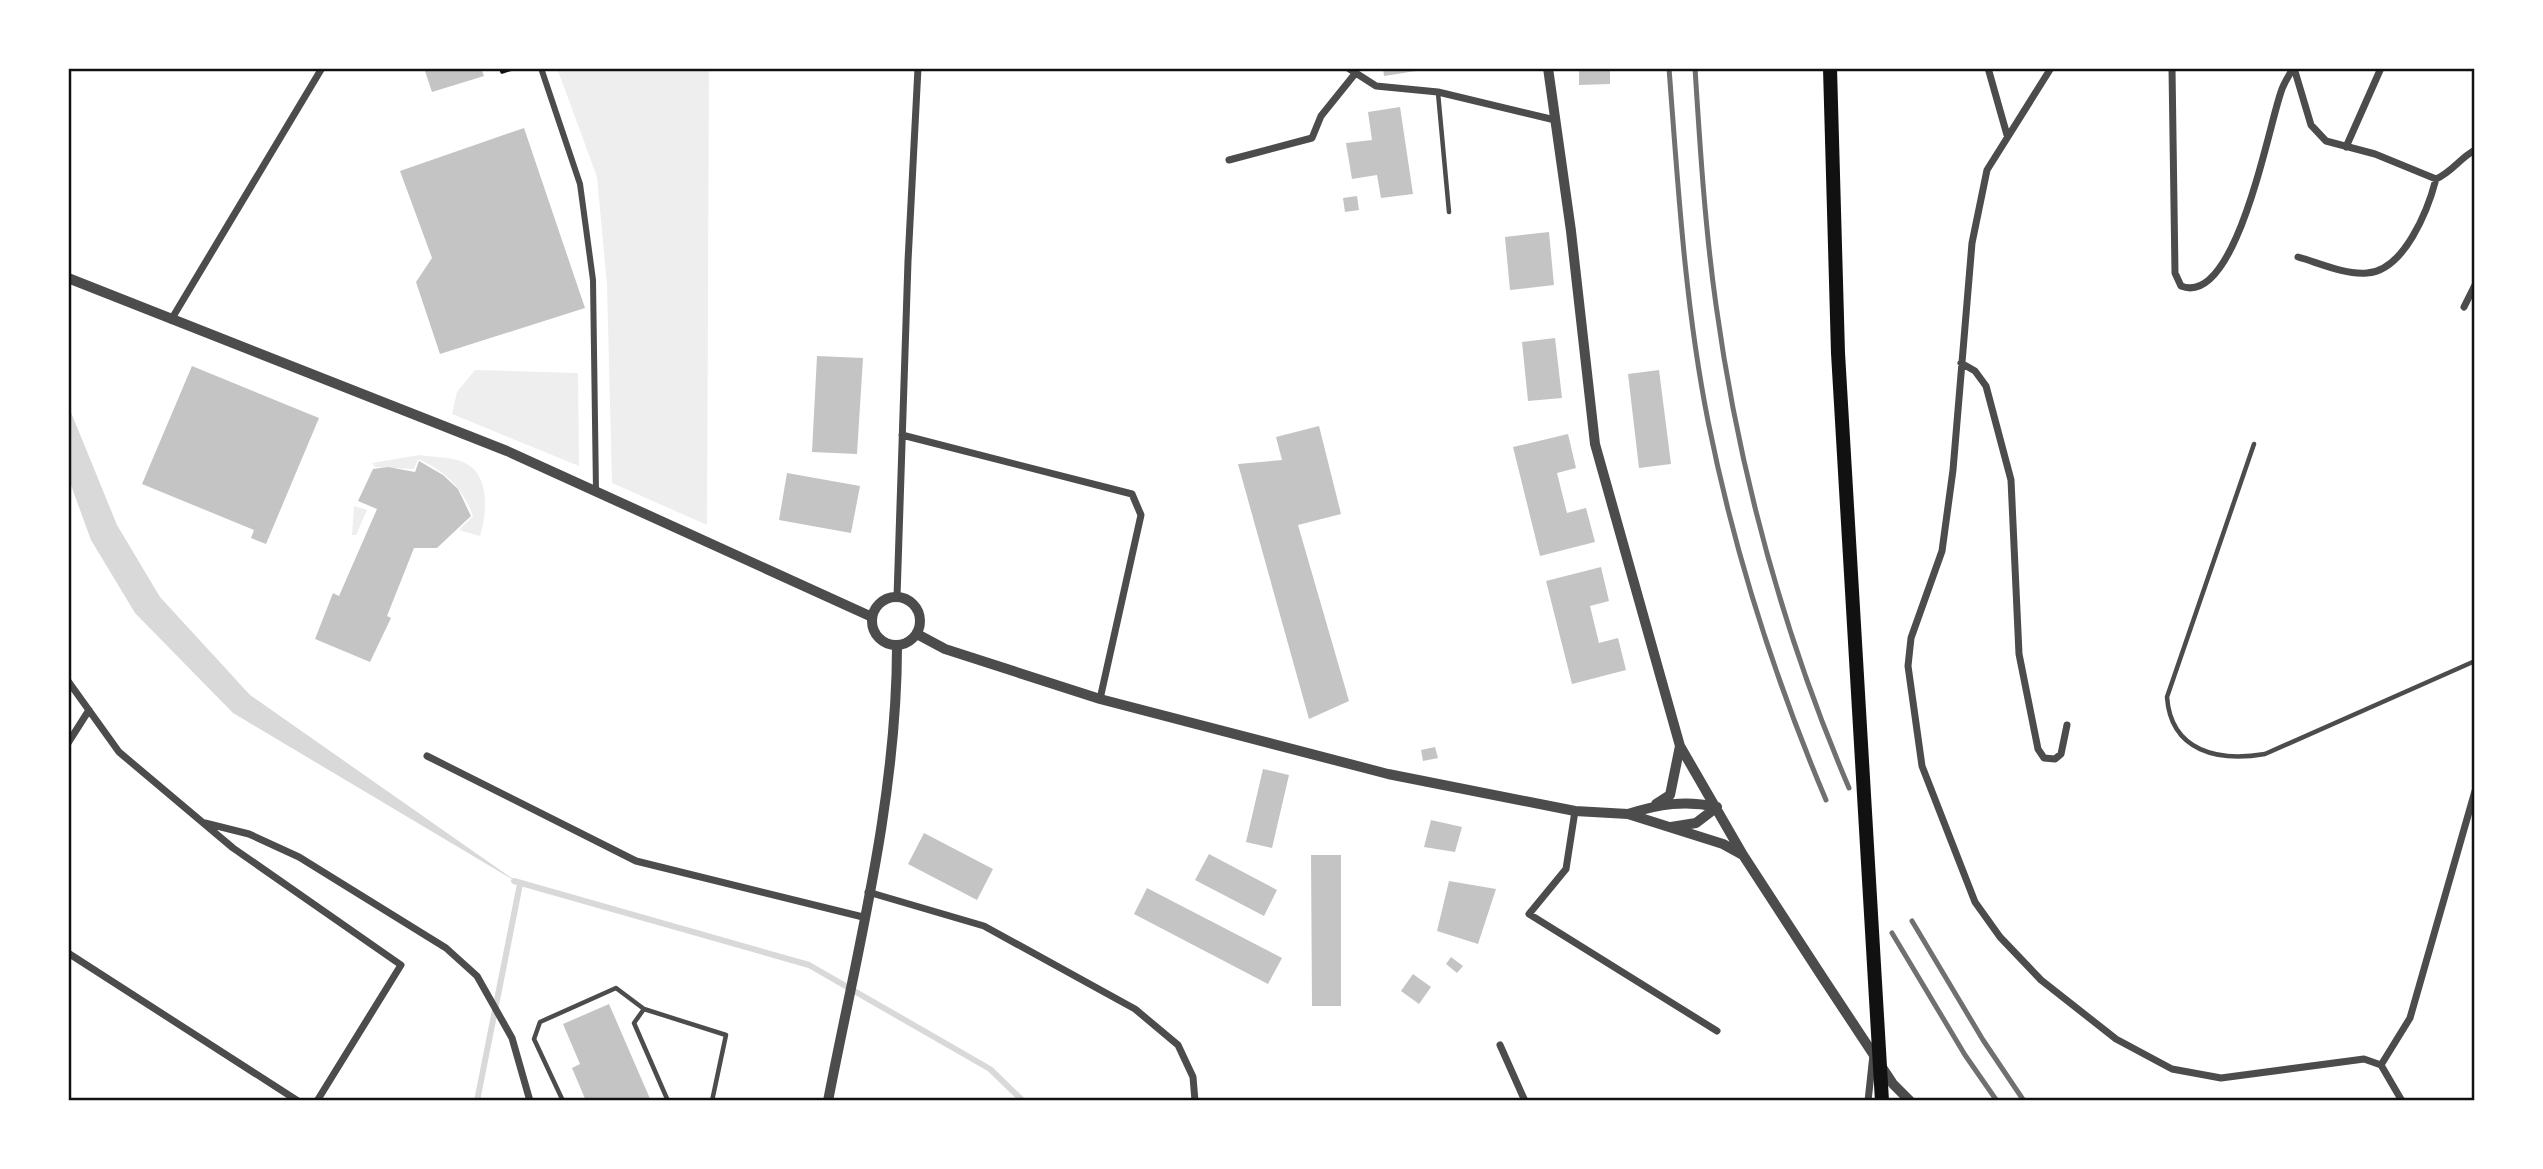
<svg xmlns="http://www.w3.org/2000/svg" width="2543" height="1169" font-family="Cabin,sans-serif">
  <rect width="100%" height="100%" fill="#fff"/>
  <path fill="#eee" d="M557,68H709L707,525L612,483L607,285L597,177Z
    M475,370L578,373L579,466L452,414L457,392Z
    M419,455C433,457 450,457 463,462C491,474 487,513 480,536L459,530L473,516C463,488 445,471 418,459L414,469L375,467L372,463Z
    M354,506L367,510L356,535H352Z"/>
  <path fill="#d9d9d9" d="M68,405L117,525L160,597L250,695L520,884L233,713L135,613L91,540L68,477Z"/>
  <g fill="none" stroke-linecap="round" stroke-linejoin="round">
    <path stroke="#d9d9d9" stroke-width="6" d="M514,881L809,965L990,1069L1023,1101
      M477,1101L520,884"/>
  </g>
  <path fill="#c4c4c4" d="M424,68H481L484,76L432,92Z
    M1383,68H1416V71L1384,76Z
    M1579,68H1610V84L1579,85Z
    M1400,107L1413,194L1381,198L1377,175L1352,179L1346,143L1372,140L1368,112Z
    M524,128L585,308L440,354L416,282L432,258L400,171Z
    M1357,196L1359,210L1345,212L1343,198Z
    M1549,232L1554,285L1510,290L1505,237Z
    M1555,338L1562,398L1528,401L1522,342Z
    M817,356L863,358L857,454L812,452Z
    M192,366L319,418L266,544L251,538L254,530L142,484Z
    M1659,370L1671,464L1639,468L1628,374Z
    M1319,426L1341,514L1298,525L1349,701L1309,719L1238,464L1282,460L1276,437Z
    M1568,434L1576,468L1557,473L1567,513L1586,508L1595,542L1540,556L1513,447Z
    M419,461L443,475L458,489L471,516L437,548H414L387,616L391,618L370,662L315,639L333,593L339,596L377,509L358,501L373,469L388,467L415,472Z
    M787,473L860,486L851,533L779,520Z
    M1601,567L1609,601L1590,606L1599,643L1618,638L1626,670L1572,684L1546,581Z
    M1435,747L1438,758L1423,761L1421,750Z
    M1263,769L1289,775L1272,848L1246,842Z
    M1431,820L1462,827L1455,852L1424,847Z
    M924,833L993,869L977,900L908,864Z
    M1209,854L1277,890L1264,916L1195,880Z
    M1311,855H1341V1006H1312Z
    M1449,881L1496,889L1478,944L1437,931Z
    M1147,888L1282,958L1268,984L1134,914Z
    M1451,957L1463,966L1457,973L1446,964Z
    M1413,974L1431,987L1419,1004L1401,991Z
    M609,1004L651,1101H586L572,1068L580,1064L563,1024Z"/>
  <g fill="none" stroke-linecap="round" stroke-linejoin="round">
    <path stroke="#111" stroke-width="3.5" d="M501,68L502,72L515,68"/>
    <path stroke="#4c4c4c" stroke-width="4.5" d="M1438,93L1449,212
      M2254,444L2167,697C2171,752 2219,762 2265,754L2475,661
      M644,1009L634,1023L668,1101
      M563,1101L534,1039L540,1022L616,988L644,1009L726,1035L712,1101"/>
    <path stroke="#4c4c4c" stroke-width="6" d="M541,68L580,184L593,280L596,491"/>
    <path stroke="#4c4c4c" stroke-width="7" d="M1348,68L1376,86L1438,92L1555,120
      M1988,68L2007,135
      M2051,68L1987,170L1972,243L1953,470L1942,551L1911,638L1908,666L1922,766L1975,902L2000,937L2041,980L2116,1039L2172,1069L2221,1078L2364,1059L2381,1065L2402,1101
      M2172,68L2175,273L2181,286C2236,308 2268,128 2281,92C2283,84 2289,76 2293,68
      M2294,68L2311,125L2326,141L2375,154L2436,179C2452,172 2460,158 2475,150
      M2346,147L2381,68
      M1229,160L1312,138L1321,116L1354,75
      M2298,257C2319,263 2345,275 2367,273C2404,271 2428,210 2436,179
      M2464,307L2475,285
      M171,320L322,68
      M1961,363L1975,371L1986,386L2011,480L2019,654L2038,749L2044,758L2055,759L2061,754L2067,725
      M902,435L1132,494L1141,515L1100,699
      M897,597L908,261L918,68
      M68,681L119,752L233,848L401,965L317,1101
      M68,743L89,710
      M427,756L636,861L863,917
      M1575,811L1566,869L1529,914L1717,1031
      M205,823L249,834L299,857L446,948L477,976L512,1038L530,1101
      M868,892L984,926L1135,1009L1178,1045L1193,1077L1195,1101
      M68,953L298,1101
      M1500,1045L1525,1101
      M2381,1065L2410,1018L2475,791
      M1868,1101L1873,1055"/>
    <path stroke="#4c4c4c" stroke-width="10" d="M1548,68L1571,231L1595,444L1680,746L1743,855L1821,975L1893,1084L1910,1101
      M68,278L507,451L872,617
      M872 621a24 24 0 1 1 48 0a24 24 0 1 1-48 0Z
      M917,634L945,649L1100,699L1388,774L1575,811L1628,814L1723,844L1743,855
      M1656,804L1670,795L1680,746
      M1628,814C1659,804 1685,800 1717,807
      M1671,827L1696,823L1717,807
      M828,1101C857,951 897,799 897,646"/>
    <path stroke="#111" stroke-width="14" d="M1830,68L1838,353L1882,1101"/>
    <path stroke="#707070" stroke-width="5" d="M1669,68C1678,186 1685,305 1708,421C1734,551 1774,677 1826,800
      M1695,68C1700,147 1705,227 1716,305C1739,472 1783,633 1849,788
      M1912,921L1983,1040L2024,1101
      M1892,933L1965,1055L1997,1101"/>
  </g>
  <rect width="2543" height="1169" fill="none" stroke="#ffffff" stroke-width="140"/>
  <rect x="70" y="70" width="2403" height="1029" fill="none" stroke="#111" stroke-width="2.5"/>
</svg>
